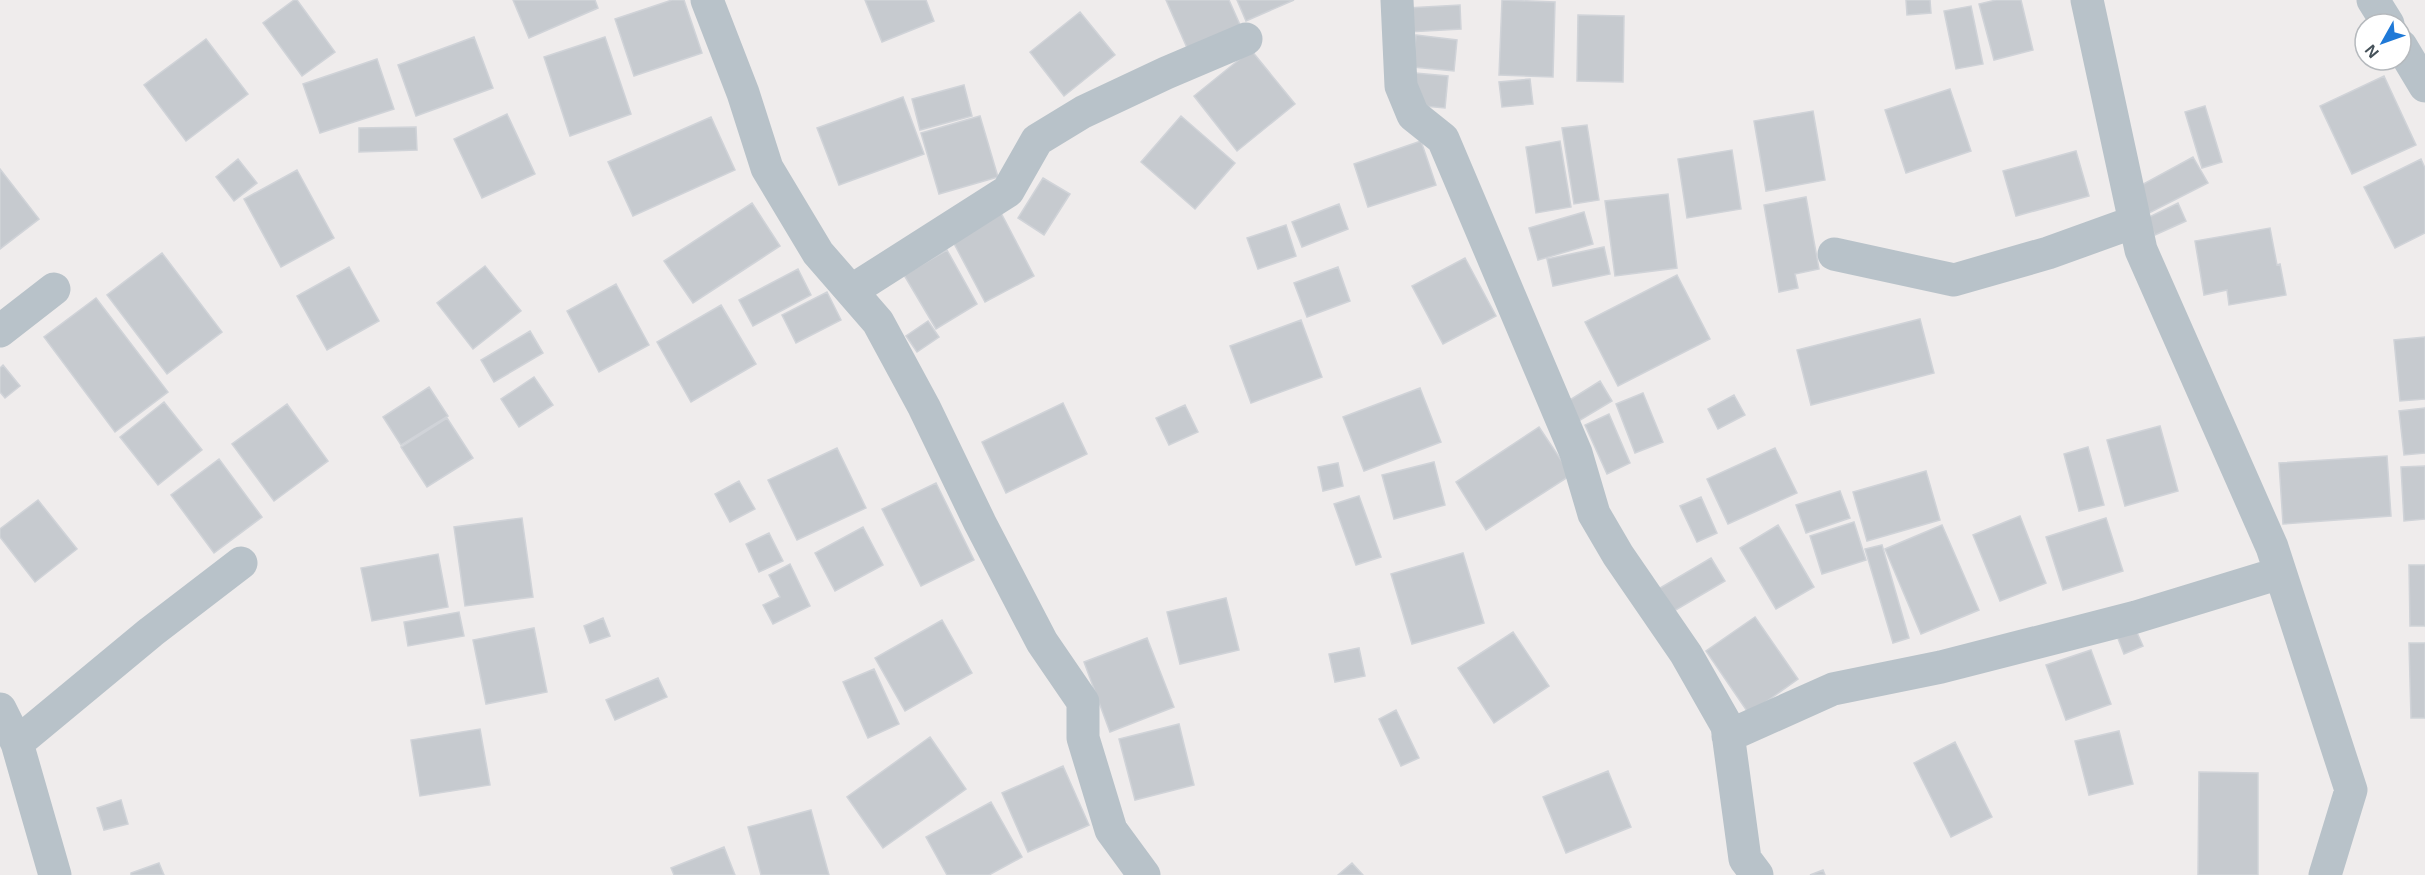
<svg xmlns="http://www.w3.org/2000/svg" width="2425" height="875" font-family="Helvetica,sans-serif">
  <rect width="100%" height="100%" fill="#efecec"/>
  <path fill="#c6cacf" stroke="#d0d3d8" stroke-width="1.5" d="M294,0H297L335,52L302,76L263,23Z
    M513,0H595L598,8L529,38Z
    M672,0H684L702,53L634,76L615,19Z
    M865,0H926L934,21L882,42Z
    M1166,0H1229L1241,27L1188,50Z
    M1237,0H1294L1246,21Z
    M1502,0L1555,2L1553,77L1499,75Z
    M1906,0H1930L1931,13L1907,15Z
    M1996,0H2021L2033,50L1994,60L1979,4Z
    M1460,5L1461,29L1408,32L1407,8Z
    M1971,6L1983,64L1956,69L1944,11Z
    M1080,12L1115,55L1064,96L1030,52Z
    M1578,15L1624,16L1623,82L1577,81Z
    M1416,35L1457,40L1454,71L1413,67Z
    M474,37L493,88L416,116L398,65Z
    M605,37L631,114L570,136L544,57Z
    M206,39L248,94L186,141L144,85Z
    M1251,50L1295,104L1237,151L1194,96Z
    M377,59L394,109L320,133L303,84Z
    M1415,73L1448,76L1445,108L1413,105Z
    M2384,76L2416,145L2352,174L2320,106Z
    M1530,79L1533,104L1502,107L1499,82Z
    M964,85L972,116L920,130L912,99Z
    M1950,89L1971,151L1906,173L1885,110Z
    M903,97L924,154L839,185L817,128Z
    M2205,106L2222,162L2202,168L2185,112Z
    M1813,111L1825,180L1766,191L1754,121Z
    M507,114L535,174L482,198L454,139Z
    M980,116L998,177L939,194L921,133Z
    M1181,116L1235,163L1195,209L1141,162Z
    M711,117L735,170L633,216L608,162Z
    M1587,125L1599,200L1574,204L1562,128Z
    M416,127L417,150L359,152V128Z
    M1421,141L1436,185L1368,207L1354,164Z
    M1560,141L1571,207L1536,213L1526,147Z
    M1732,150L1741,209L1687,218L1678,159Z
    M2076,151L2089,196L2016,216L2003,171Z
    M2193,157L2208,183L2149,213L2136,188Z
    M238,159L257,183L234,201L216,177Z
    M2421,159L2425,168V233L2395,248L2364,187Z
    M0,169L39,219L0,249Z
    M297,170L334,238L281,267L244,199Z
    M1043,178L1070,194L1044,235L1018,218Z
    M1668,194L1677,268L1615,276L1605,201Z
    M1806,197L1819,269L1795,274L1798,288L1779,292L1764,205Z
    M752,203L780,246L693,303L664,261Z
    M2178,203L2186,221L2155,235L2147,218Z
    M1339,204L1348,229L1302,247L1292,222Z
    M999,209L1034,276L985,302L950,236Z
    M1584,212L1593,244L1538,260L1529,228Z
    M1286,225L1296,256L1258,269L1247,238Z
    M2270,228L2277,265L2280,264L2286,295L2229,305L2227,290L2204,295L2195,241Z
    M1604,247L1610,274L1553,286L1547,259Z
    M947,250L977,304L936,329L904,275Z
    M162,253L222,332L167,374L107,295Z
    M1465,258L1496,316L1443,344L1412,286Z
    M485,266L521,311L473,349L437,303Z
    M349,267L379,321L327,350L297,296Z
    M1338,267L1350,301L1307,317L1294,283Z
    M798,269L811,295L753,326L739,300Z
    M1677,275L1710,339L1618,386L1585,322Z
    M616,284L649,345L599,372L567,311Z
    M827,292L841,320L796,343L782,315Z
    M96,298L168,392L115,432L44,337Z
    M721,305L756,364L691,402L657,342Z
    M1920,319L1934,373L1811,405L1797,350Z
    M1301,320L1322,377L1251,403L1230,346Z
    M928,321L939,337L917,352L906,336Z
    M530,331L543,353L494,382L481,360Z
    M2425,337V399L2400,401L2394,340Z
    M3,365L20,386L5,398L0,392V368Z
    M534,377L553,405L519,427L501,399Z
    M1600,381L1612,401L1577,422L1565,403Z
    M429,387L448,416L401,445L383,417Z
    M1420,388L1441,442L1364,471L1343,417Z
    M1643,393L1663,442L1635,453L1616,404Z
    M1734,395L1745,415L1718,429L1708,409Z
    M164,402L202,450L158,485L120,437Z
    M1063,403L1087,454L1006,493L982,442Z
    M287,404L328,461L274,501L232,444Z
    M1185,405L1198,432L1169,445L1156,418Z
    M2425,408V453L2404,455L2399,411Z
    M1609,414L1630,463L1607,474L1585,425Z
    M447,418L473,458L427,487L401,447Z
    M2160,426L2178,491L2125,506L2107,440Z
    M1539,427L1571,475L1486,530L1456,482Z
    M2088,447L2104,505L2079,511L2064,454Z
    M837,448L866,508L797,540L768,480Z
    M1775,448L1797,493L1728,524L1707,479Z
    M2387,456L2391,516L2283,524L2279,463Z
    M219,459L262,517L214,553L171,495Z
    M1434,462L1445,505L1394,519L1382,475Z
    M1338,463L1343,486L1323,491L1318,467Z
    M2425,466V519L2404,521L2401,467Z
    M1926,471L1940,520L1867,541L1853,492Z
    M739,481L755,509L730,522L715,494Z
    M936,483L974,560L921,586L882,509Z
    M1840,491L1850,518L1806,533L1796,505Z
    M1359,496L1381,557L1356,565L1334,504Z
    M1701,497L1717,533L1697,542L1680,506Z
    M38,500L77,549L35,582L0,537V529Z
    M2020,516L2046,583L2000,601L1973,535Z
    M522,518L533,597L465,606L454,527Z
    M2106,518L2123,571L2063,590L2046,537Z
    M1854,522L1866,560L1822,574L1810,536Z
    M1778,525L1814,587L1776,609L1740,548Z
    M1942,525L1979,610L1921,634L1885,549Z
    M863,527L883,565L835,591L815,553Z
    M769,533L783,561L759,572L746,544Z
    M1882,545L1909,638L1893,643L1865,549Z
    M1463,553L1484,623L1412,644L1391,574Z
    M438,554L448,607L372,621L361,568Z
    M1711,558L1725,581L1674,611L1660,588Z
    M790,564L810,606L773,624L763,605L780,597L769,575Z
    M2409,565H2425V626H2410Z
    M1226,598L1239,650L1180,664L1167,612Z
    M459,612L464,636L408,646L404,622Z
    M1755,617L1798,679L1749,714L1706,651Z
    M603,618L610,636L590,643L584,626Z
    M942,620L972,673L905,711L875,658Z
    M534,628L547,692L486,704L473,640Z
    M2135,628L2143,646L2124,654L2117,636Z
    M1513,632L1549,686L1494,723L1458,668Z
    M1147,638L1174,707L1110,732L1084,662Z
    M2409,643H2425V718H2411Z
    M1359,648L1365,676L1335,682L1329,654Z
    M2091,650L2111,704L2066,720L2046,665Z
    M874,669L899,724L868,738L843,682Z
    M658,678L667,697L615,720L606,700Z
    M1396,710L1419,758L1401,766L1379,719Z
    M1179,724L1194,785L1135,800L1119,739Z
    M480,729L490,785L420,796L411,740Z
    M2119,731L2133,784L2089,795L2075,741Z
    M930,737L966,789L883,848L847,797Z
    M1955,742L1992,817L1951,837L1914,763Z
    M1063,766L1089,825L1028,852L1002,793Z
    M1608,771L1631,827L1566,853L1543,797Z
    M2199,772L2258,773V875H2198Z
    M121,800L128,824L104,830L97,808Z
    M991,802L1022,857L989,875H947L926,837Z
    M811,810L829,875H761L748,827Z
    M724,847L735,875H674L671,868Z
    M159,863L164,875H131V873Z
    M1352,863L1363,875H1338Z
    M1823,870L1825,875H1810Z"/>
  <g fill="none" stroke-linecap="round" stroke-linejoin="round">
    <path stroke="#b8c2c9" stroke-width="33" d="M707,0L743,93L767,168L818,253L878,322L924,407L980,523L1042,642L1083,702V738L1111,830L1144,875
      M1397,0L1401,86L1413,115L1443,139L1576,453L1594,514L1618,555L1686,654L1727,726L1745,859L1757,875
      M2087,0L2141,250L2272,547L2351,790L2325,875
      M2373,0L2388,24
      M2401,46L2425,86
      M1834,254L1954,280L2048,253L2134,222
      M851,291L1008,191L1037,140L1083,112L1166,73L1246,39
      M0,331L54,289
      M0,709L17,743L55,875
      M1728,736L1833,689L1941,667L2136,617L2280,573
      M17,743L151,632L241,563"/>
  </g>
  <g transform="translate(2383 42) rotate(230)"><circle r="28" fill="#ffffff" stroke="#b5b9bd" stroke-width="1.5"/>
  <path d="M0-4.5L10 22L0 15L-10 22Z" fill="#1f79d7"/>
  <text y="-9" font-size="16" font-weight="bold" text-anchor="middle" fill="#455159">N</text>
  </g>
</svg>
